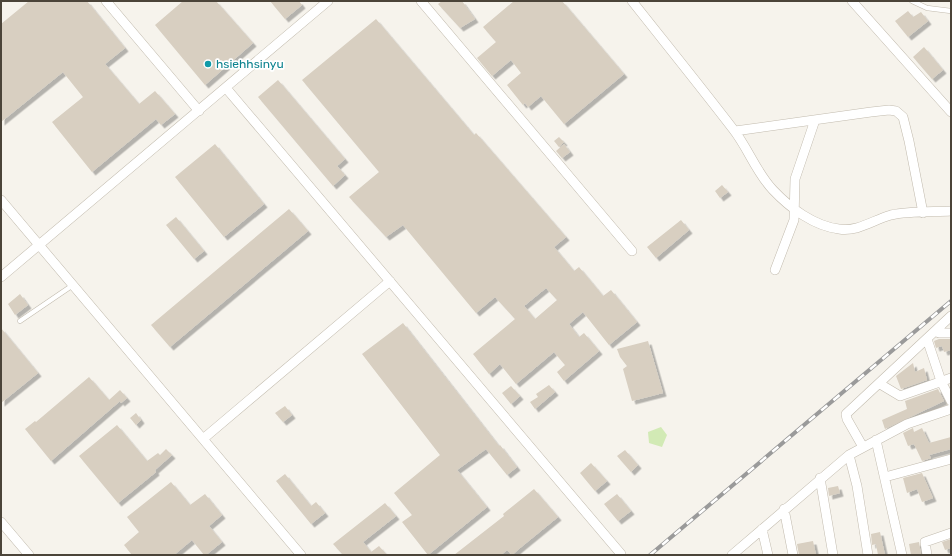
<svg xmlns="http://www.w3.org/2000/svg" width="952" height="556" font-family="Rubik,sans-serif">
  <defs>
    <filter id="shadow"><feDropShadow dx="3.5" dy="3.5" stdDeviation="0" flood-color="#0004"/></filter>
  </defs>
  <rect width="100%" height="100%" fill="#f6f3ec"/>
  <path fill="#d2eab5" d="M661,427L667,435L662,447L649,443L648,432Z"/>
  <path fill="#d8cfc1" fill-rule="evenodd" filter="url(#shadow)" d="M29,1H87L125,48L105,64L139,104L155,91L175,114L161,125L156,119L92,172L52,122L83,97L63,72L1,122V24Z
    M183,1H216L253,43L205,85L155,25Z
    M270,1H299L302,5L285,19Z
    M442,1H462L475,19L460,28L438,4Z
    M514,1H562L624,74L564,124L541,96L528,107L525,103L523,105L507,85L521,73L511,60L492,76L477,58L496,42L483,27Z
    M908,11L913,17L921,12L928,21L908,37L895,21Z
    M376,19L474,135L476,133L566,237L554,247L574,271L579,267L603,296L611,290L637,322L609,345L583,312L569,324L579,337L584,333L599,351L564,381L557,372L565,365L554,352L516,384L500,364L489,374L473,354L515,319L495,297L476,313L403,225L386,237L349,197L379,172L302,80ZM546,288L557,300L535,319L524,306Z
    M924,47L943,70L932,79L913,57Z
    M278,80L345,159L337,166L345,175L333,186L258,97Z
    M559,137L564,142L559,147L554,141Z
    M215,144L264,204L224,237L175,177Z
    M564,144L570,152L562,158L556,151Z
    M722,185L728,192L720,198L715,191Z
    M289,209L308,231L170,347L151,325Z
    M176,217L204,251L194,259L166,225Z
    M681,220L689,230L656,258L647,247Z
    M20,294L28,305L15,315L8,304Z
    M403,323L499,446L500,445L517,467L507,475L486,449L457,470L487,507L428,555L402,522L412,515L394,493L440,455L362,354Z
    M1,328L38,373L1,403Z
    M939,339H951V350L944,352L942,346L936,348L934,341Z
    M648,341L663,393L632,401L623,369L627,366L620,357L617,349Z
    M913,363L915,372L924,368L927,380L901,389L896,376Z
    M89,377L109,400L120,390L127,398L121,403L120,401L51,461L25,429L35,421L36,422Z
    M549,385L555,392L535,409L530,402L538,397L536,394Z
    M511,386L520,396L511,404L502,393Z
    M938,389L944,401L885,429L882,420L907,409L905,401Z
    M285,406L292,415L283,422L275,413Z
    M136,413L141,420L136,425L130,418Z
    M117,425L147,461L158,453L160,455L166,449L172,455L155,470L156,472L118,503L79,456Z
    M913,428L914,432L922,428L929,443L951,437V449L929,455L931,458L922,461L914,444L908,446L903,433Z
    M625,450L638,465L631,472L617,456Z
    M591,463L607,481L595,491L580,473Z
    M922,473L933,498L922,502L917,489L907,493L903,478Z
    M285,474L311,506L316,502L325,513L311,524L276,481Z
    M171,482L190,505L205,494L222,515L209,526L222,542L206,555H204L192,540L174,555H132L124,545L139,532L127,517Z
    M838,486L840,493L829,496L828,488Z
    M534,489L558,517L520,548L512,555L507,550L501,555H454L504,516L503,514Z
    M617,494L631,511L618,521L604,504Z
    M385,503L396,516L363,542L371,552L379,546L387,555H343L333,544Z
    M880,532L885,555H878L876,544L872,545L871,534Z
    M951,539V548L945,550L942,542Z
    M813,541L816,555H799L797,544Z
    M919,542L921,555H911L909,544Z"/>
  <g fill="none" stroke-linecap="round" stroke-linejoin="round">
    <g stroke="#c2bbae" stroke-width="5.5">
      <path id="service" d="M912,1L927,8L951,11
        M20,321L73,285"/>
    </g>
    <g stroke="#c2bbae" stroke-width="10">
      <path id="minor" d="M106,1L199,111
        M421,1L632,251
        M632,1C666,44 700,86 733,129C748,148 756,172 773,190C790,208 814,226 839,229C858,232 873,220 891,215C909,211 932,212 951,211
        M852,1L951,112
        M226,88L621,554
        M735,131L871,112L889,110L896,111L903,117L909,141L923,213
        M1,200L301,555
        M775,270L794,220L795,179L815,120
        M1,277L328,1
        M935,331L939,333H951
        M927,339L941,381L951,401
        M880,384L900,396L951,378
        M203,439L390,281
        M876,440L902,555
        M863,447L847,419L846,414L951,316
        M849,455L857,486L868,555
        M885,477L951,459
        M820,478L833,555
        M784,509L793,555
        M1,522L29,555
        M762,529L768,555
        M732,555L849,455L907,424L951,409
        M927,555L925,542L951,533"/>
    </g>
    <use href="#service" stroke="#fff" stroke-width="4.5"/>
    <use href="#minor" stroke="#fff" stroke-width="9"/>
    <g stroke="#9a9a9a" stroke-width="4">
      <path id="rail" d="M650,555L951,301"/>
    </g>
    <use href="#rail" stroke="#fff" stroke-width="2.5" stroke-dasharray="8" stroke-linecap="butt"/>
  </g>
  <circle fill="#0f9aa8" stroke="#fff" stroke-width="1.5" cx="208" cy="64" r="4"/>
  <g text-anchor="middle" dominant-baseline="central" stroke-width="3.5" stroke-linejoin="round" paint-order="stroke">
    <g font-size="12" fill="#0d838f" stroke="#fff" text-anchor="start">
      <text x="216" y="64">hsiehhsinyu</text>
    </g>
  </g>
  <rect width="952" height="556" fill="none" stroke="#4b4439" stroke-width="4"/>
</svg>
